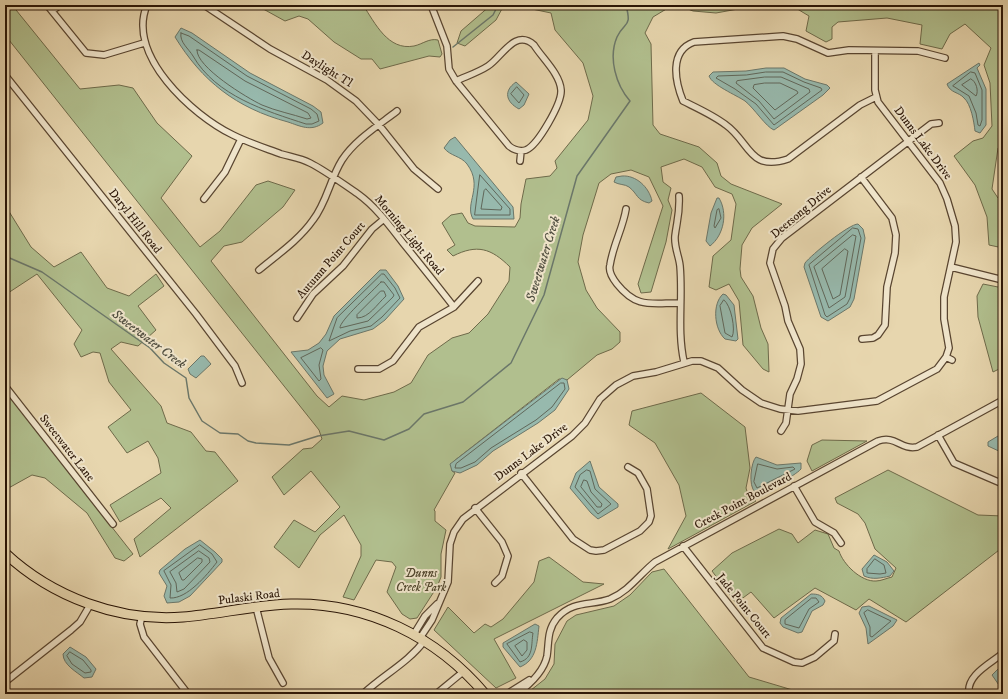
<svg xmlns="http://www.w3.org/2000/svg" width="1008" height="699" font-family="'IM FELL DW Pica',serif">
  <rect width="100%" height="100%" fill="#e7d6ae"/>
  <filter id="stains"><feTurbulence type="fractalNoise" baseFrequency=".005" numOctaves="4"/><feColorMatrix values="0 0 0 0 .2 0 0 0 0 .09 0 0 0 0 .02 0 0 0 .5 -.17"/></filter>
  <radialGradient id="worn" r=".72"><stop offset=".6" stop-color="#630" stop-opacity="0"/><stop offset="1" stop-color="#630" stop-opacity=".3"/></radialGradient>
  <path fill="#b1bf8e" stroke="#6e6a4a" d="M5,5H12L80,89L119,85L133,88L157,123L192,156L161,198L200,247L220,231L256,185L268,181L295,190L283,207L242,242L224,246L211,261L317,396L329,407L342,396L364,400L394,392L411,383L428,355L452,338L469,333L488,314L509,281L510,267C491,248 477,244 453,256L447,250L455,245L442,223L451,215L462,213L468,223L475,226L515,227L520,218L521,204L526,179L550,176L557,168L555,161L588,120L593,96L583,63L555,30L551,13L532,9V5H673L653,17L645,33L651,44L653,125L660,134L699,147L717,163L721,176L731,184L782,204L752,228L742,245L740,269L741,277L753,296L761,328L768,344L769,372L763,369L743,345L739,301L729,284L716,290L709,287L713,256L731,240L736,204L732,194L715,187L702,167L684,159L661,167L663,182L671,188L668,200L672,210L666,242L651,292L641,293L638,284L663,206L649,177L631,170L611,174L599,183L583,235L578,262L586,290L597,308L620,332V342L612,349L597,355L567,380L559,379L454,461L452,471L455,473L434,510L435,511V521L446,530L441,554V577L437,587L417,618L410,619L402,614L387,592L396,567L392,562L376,560L354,600L343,597L361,556V545L344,515L320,535L299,568L274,547L294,520L315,532L340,507L311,471L284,495L272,477L303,449L312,448L322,439L319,430L5,35Z
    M256,5H363C375,23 388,51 414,46C423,44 429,38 438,40L442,54L440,57L429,56L380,69L372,59H361L334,42L308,19L299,16L285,21Z
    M491,5H504L496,20L465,46L457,43L461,31Z
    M678,5H1003V146L998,148L992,189L998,198L1003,197V248L989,245L987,217L975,185L954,156L973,141L983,138L992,126L990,83L984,65L991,48L965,24L950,34L942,49L920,44L922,25L887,18L838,22L832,27V39L826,42L806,31L809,16L794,7H749L716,13L693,11Z
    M5,205L31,247L54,267L81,252L107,288L129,296L156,274L164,286L138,306L156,330L138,346L121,342L111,349L161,406L167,423L191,432L206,451L215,452L238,481L140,557L134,539L171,508L161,498L120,522L110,505L161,473L158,458L148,441L127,453L108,427L131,410L109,382L100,353L93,352L81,357L74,344L82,330L37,274L5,295Z
    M983,284L1003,288V367L993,372L978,317L977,296Z
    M5,391L133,554L124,561L115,558L87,513L45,478L32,475L5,490Z
    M701,393L745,427L750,468L746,488L748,495L756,501L668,549L686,516L679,485L655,443L629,425L632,411Z
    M822,440L867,441L812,471L807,461L812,445Z
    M888,470L978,515L1003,516V547L906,622L869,599L856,610L815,588L774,618L751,592L736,603L712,571L732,553L779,529L792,534L798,543L815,530L828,534L834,548L839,551C843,564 861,582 876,581C881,581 887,578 892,577L896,568L875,549L865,523L858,514L837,503L835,498Z
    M549,557L583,582L604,584L494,639L516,678L496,688L434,630L448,607L474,633L485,624L491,627L503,619L534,582L539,561Z
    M664,569L749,677L806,694H526L545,679L554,664L555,644L567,621L576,615L614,606L630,595L652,572Z"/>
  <path fill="#97b9ad" stroke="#6b776a" d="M181,28L192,33L250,73L313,106L321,112L323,123C311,132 300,126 288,122C236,108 202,81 175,37Z
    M979,63L980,65L977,68L986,89V125L980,133L975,131C974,122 971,104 964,98C959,92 950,93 947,84Z
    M766,68H784L805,79L827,85L830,88L823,95L774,130C766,127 754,108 745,101C736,95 712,85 709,76L713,72L746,71Z
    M516,82L529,94L524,105L519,109C506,102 503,91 516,82Z
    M455,137L513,207L514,219H473C464,203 484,187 467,164C461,156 450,156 444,148L450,140Z
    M622,176C636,175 649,187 652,201L649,203C636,200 638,194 629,187C625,184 619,185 614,182L616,177Z
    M717,198H719C728,213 724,235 710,246L706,241L711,213Z
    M858,224L863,229L865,238L854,299L850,307L828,321L821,317L804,267L805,263C811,255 849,224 858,224Z
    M380,270H386L398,286L404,299L385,320L373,329L340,339L327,351L323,366L324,375L334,394L327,398L291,352L308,350L319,343L326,334L334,316Z
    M723,294L726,295L734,305L738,339L736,341L725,339C714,329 712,304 723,294Z
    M201,356H204L211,364L196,378L190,374L188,369Z
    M562,378L567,380L569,389L555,410L538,423L493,451L477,465L460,473L452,471L450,464L454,461Z
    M1003,433V453L988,446V442Z
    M756,457L777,465L801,463V469C795,476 763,493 755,492C748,486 751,462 756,457Z
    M590,461L599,487L618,504V507L598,519L591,513L570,488L576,473Z
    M200,540L215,552L222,559V562L190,596L179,602L167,603L164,596L167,586L159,573L160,570L185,549Z
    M874,555L887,562L894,571L890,576C881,578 873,580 864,576L862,569Z
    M811,594C818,594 822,595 825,601L823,605L812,611L802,632L798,633L783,627L780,623L781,618Z
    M869,606L897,620L893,626L868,644L866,628L859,613L862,607Z
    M535,624L539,626C537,643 537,660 520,667L503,647V643Z
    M70,647L86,657L96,669L92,677L84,678C77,672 63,665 63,654Z
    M1003,664V691L992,675Z"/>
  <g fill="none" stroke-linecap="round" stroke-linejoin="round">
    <path stroke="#60675a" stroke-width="1" d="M181,33L189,36L247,76L311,109L317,114L319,121L312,124H306C266,111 216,96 193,56C189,49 179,42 181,33Z
      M197,50H199L245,81L308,113L311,118L307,119C292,114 276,111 262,105C247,98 196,67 197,50Z
      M766,72H783L804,82L821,88L822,90L774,125L756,104L735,89L716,78L718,76L746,75Z
      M971,72L975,73L982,90V120L980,126L978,125L976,113L969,96L953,86Z
      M765,77H781L809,89L810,92L774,119L759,101L736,83L737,81Z
      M971,79C976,81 979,91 976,96L962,85Z
      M765,83H780L797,91L798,93L775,110L753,88L754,85Z
      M517,87L524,95L519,103L511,94Z
      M480,175L510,209V215H475Z
      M486,189L502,207L501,210L481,209L484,191Z
      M719,209L721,218L715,228L714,226L717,210Z
      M853,228L858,229L861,238L850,298L847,304L827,317L825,315L809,265Z
      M853,235L856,236L845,297L829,308L814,267Z
      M845,249L848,251L840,295L833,299L822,269Z
      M382,274H384L395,288L400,298L382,317L371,326L350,331L329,341L337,318Z
      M381,282H384L394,295L393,297L368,321L340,328C339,321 373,291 381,282Z
      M381,291H384L386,296C377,304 369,318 357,318V315Z
      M724,300C731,305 736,330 732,337L725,333L720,306Z
      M321,348L323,350L319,365L321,379L319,381L301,358Z
      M561,383H564L565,389L552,407L536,420L491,448L475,462L461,468H455L456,464Z
      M758,464L777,469L793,467L795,469L757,488L754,482Z
      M587,470L590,471L595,489L611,504L598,514L575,487L580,475Z
      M584,480L587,481L591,492L602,504L601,507H597L581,487Z
      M200,545L212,554L217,562C207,575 187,599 170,598L171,585L164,571Z
      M199,551L209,558L210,562L184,589L177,592L176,583L170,572Z
      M198,558L202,559V562L184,580H182L179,573Z
      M875,559L884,565L886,573L880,574L867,573V569Z
      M812,598H816L819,602L809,609L799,628L785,624V620Z
      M868,610L891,621L872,637L870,636V627L864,613Z
      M530,632L533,633C531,644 534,658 520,662L507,644Z
      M524,640L527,642V650L522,656L515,646Z
      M70,652L83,660L91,670V672L85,673L72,664L67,656Z"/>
    <path stroke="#6b776a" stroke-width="1.5" d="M453,47L493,15L498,5
      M5,256L42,272L150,348L164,363L186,378L189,398L202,421L220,433L238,434L248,441L256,443L289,445L318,436L349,431L384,440L409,429L424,414L463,402L511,363L544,295L577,176L630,101C616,85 608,58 617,37C625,20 632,29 626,5"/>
    <g stroke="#594530" stroke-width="8">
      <path id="street" d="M47,5L86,53L104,55L144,43
        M147,5C126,55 192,115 233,135C249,143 265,148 281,154C291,157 300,158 310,163C326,171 343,184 358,194C376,207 389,225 403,243C420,264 437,285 454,307
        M204,5L270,49L327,80L356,101L379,125L414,169L438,189
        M431,5L447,46L449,69L456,81L509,146C514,150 519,152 526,150C538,145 562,103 561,90C560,74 542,58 534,45C515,28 502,57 488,66C479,72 467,76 456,81
        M52,11L60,5
        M5,75L196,314L235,366L242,383
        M876,97L860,105L788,159C749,172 750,142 726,125C713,115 697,108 683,101C675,81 669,51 694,42L783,36L797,39L828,53L849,50L918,51L945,58
        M520,161L521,151
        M861,177L892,218L896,235L895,253L887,287L885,325L878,335L873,338L862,339
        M679,196C680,213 677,220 675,236C674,247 679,256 680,266C683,299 677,330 684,362
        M204,199L225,172L241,139
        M626,209C623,228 613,245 610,265C608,272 613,279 617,284C637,309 651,303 680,303
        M951,267L1003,280
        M259,270C277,255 299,240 313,220C327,202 330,179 342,160C355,140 379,125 397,111
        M297,318L313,294L343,266L372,229L384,219
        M946,357L952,360
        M358,369H379L393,361L419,327L454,307L478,281
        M5,386L113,524
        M781,431L786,423L790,394L797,379L801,364L800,349L788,321L785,306L770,263L773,249L782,238L931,124L939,123
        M938,435L954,463L1003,484
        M521,473L573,539L590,550L596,551L604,550L640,531L649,522L651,516L647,489L638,473L628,467
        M794,486L815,522L834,533L841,543
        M475,508L502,542L508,556L502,576L495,583
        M683,546L763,648L794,662L802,663L815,657L834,641L835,634
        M256,607L269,658L283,683
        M142,616L140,624L144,637L188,694
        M414,634L425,616L437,604
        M420,638L432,620L448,582L450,544L454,532L463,519L572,436L585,423L600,399L616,385L633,376L656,372L692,361H701L718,368L742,390L761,403L780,409L798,411L877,401L937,369L946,357L949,348L944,319V297L956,242L955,226L947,199L940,183L878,102L875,90V51
        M5,682L71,630L80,622L90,605
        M363,694C383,675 408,663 425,640
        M436,694L464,671
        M507,694L529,680
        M517,694C529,685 544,671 547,656C549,642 547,630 557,618C573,600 591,606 610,599C629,591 640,574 655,562L878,441C896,435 900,450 917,447L1003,400
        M969,694C966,675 990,664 1003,653"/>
    </g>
    <g stroke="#2a1506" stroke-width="11">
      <path id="primary" d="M5,553C52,597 119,622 183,617C219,614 255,605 291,604C367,602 437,637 485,694"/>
    </g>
    <use href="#street" stroke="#efe4ca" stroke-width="5.5"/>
    <use href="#primary" stroke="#e7d6ae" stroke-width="9"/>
  </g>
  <g text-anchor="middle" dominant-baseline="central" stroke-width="4" stroke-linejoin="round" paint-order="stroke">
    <g font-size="12" fill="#2a1506" stroke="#efe4ca">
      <text transform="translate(327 69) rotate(32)">Daylight Tl</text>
      <text transform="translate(923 143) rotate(53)">Dunns Lake Drive</text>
      <text transform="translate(801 212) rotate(-40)">Deersong Drive</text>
      <text transform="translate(135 221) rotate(52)">Daryl Hill Road</text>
      <text transform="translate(409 235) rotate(50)">Morning Light Road</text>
      <text transform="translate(331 260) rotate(-49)">Autumn Point Court</text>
      <text transform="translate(67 448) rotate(52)">Sweetwater Lane</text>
      <text transform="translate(531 452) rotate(-37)">Dunns Lake Drive</text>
      <text transform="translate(743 501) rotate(-28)">Creek Point Boulevard</text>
      <text transform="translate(249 597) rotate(-7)">Pulaski Road</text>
      <text transform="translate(744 606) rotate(51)">Jade Point Court</text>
    </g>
    <g font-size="12" font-style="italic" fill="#52482f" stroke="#efe4ca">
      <text x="421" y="573">Dunns<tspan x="421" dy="14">Creek Park</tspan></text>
    </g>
    <g font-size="13" font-style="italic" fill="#504e40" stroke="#efe4ca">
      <text transform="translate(543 259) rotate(-73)">Sweetwater Creek</text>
      <text transform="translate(149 339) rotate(37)">Sweetwater Creek</text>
    </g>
  </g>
  <rect width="1008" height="699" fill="none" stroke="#e7d6ae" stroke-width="20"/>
  <rect x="6" y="6" width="996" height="687" fill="none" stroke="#2a1506" stroke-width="2"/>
  <rect x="10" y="10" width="988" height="679" fill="none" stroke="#2a1506"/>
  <rect width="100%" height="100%" filter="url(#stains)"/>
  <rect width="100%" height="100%" fill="url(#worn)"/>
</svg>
